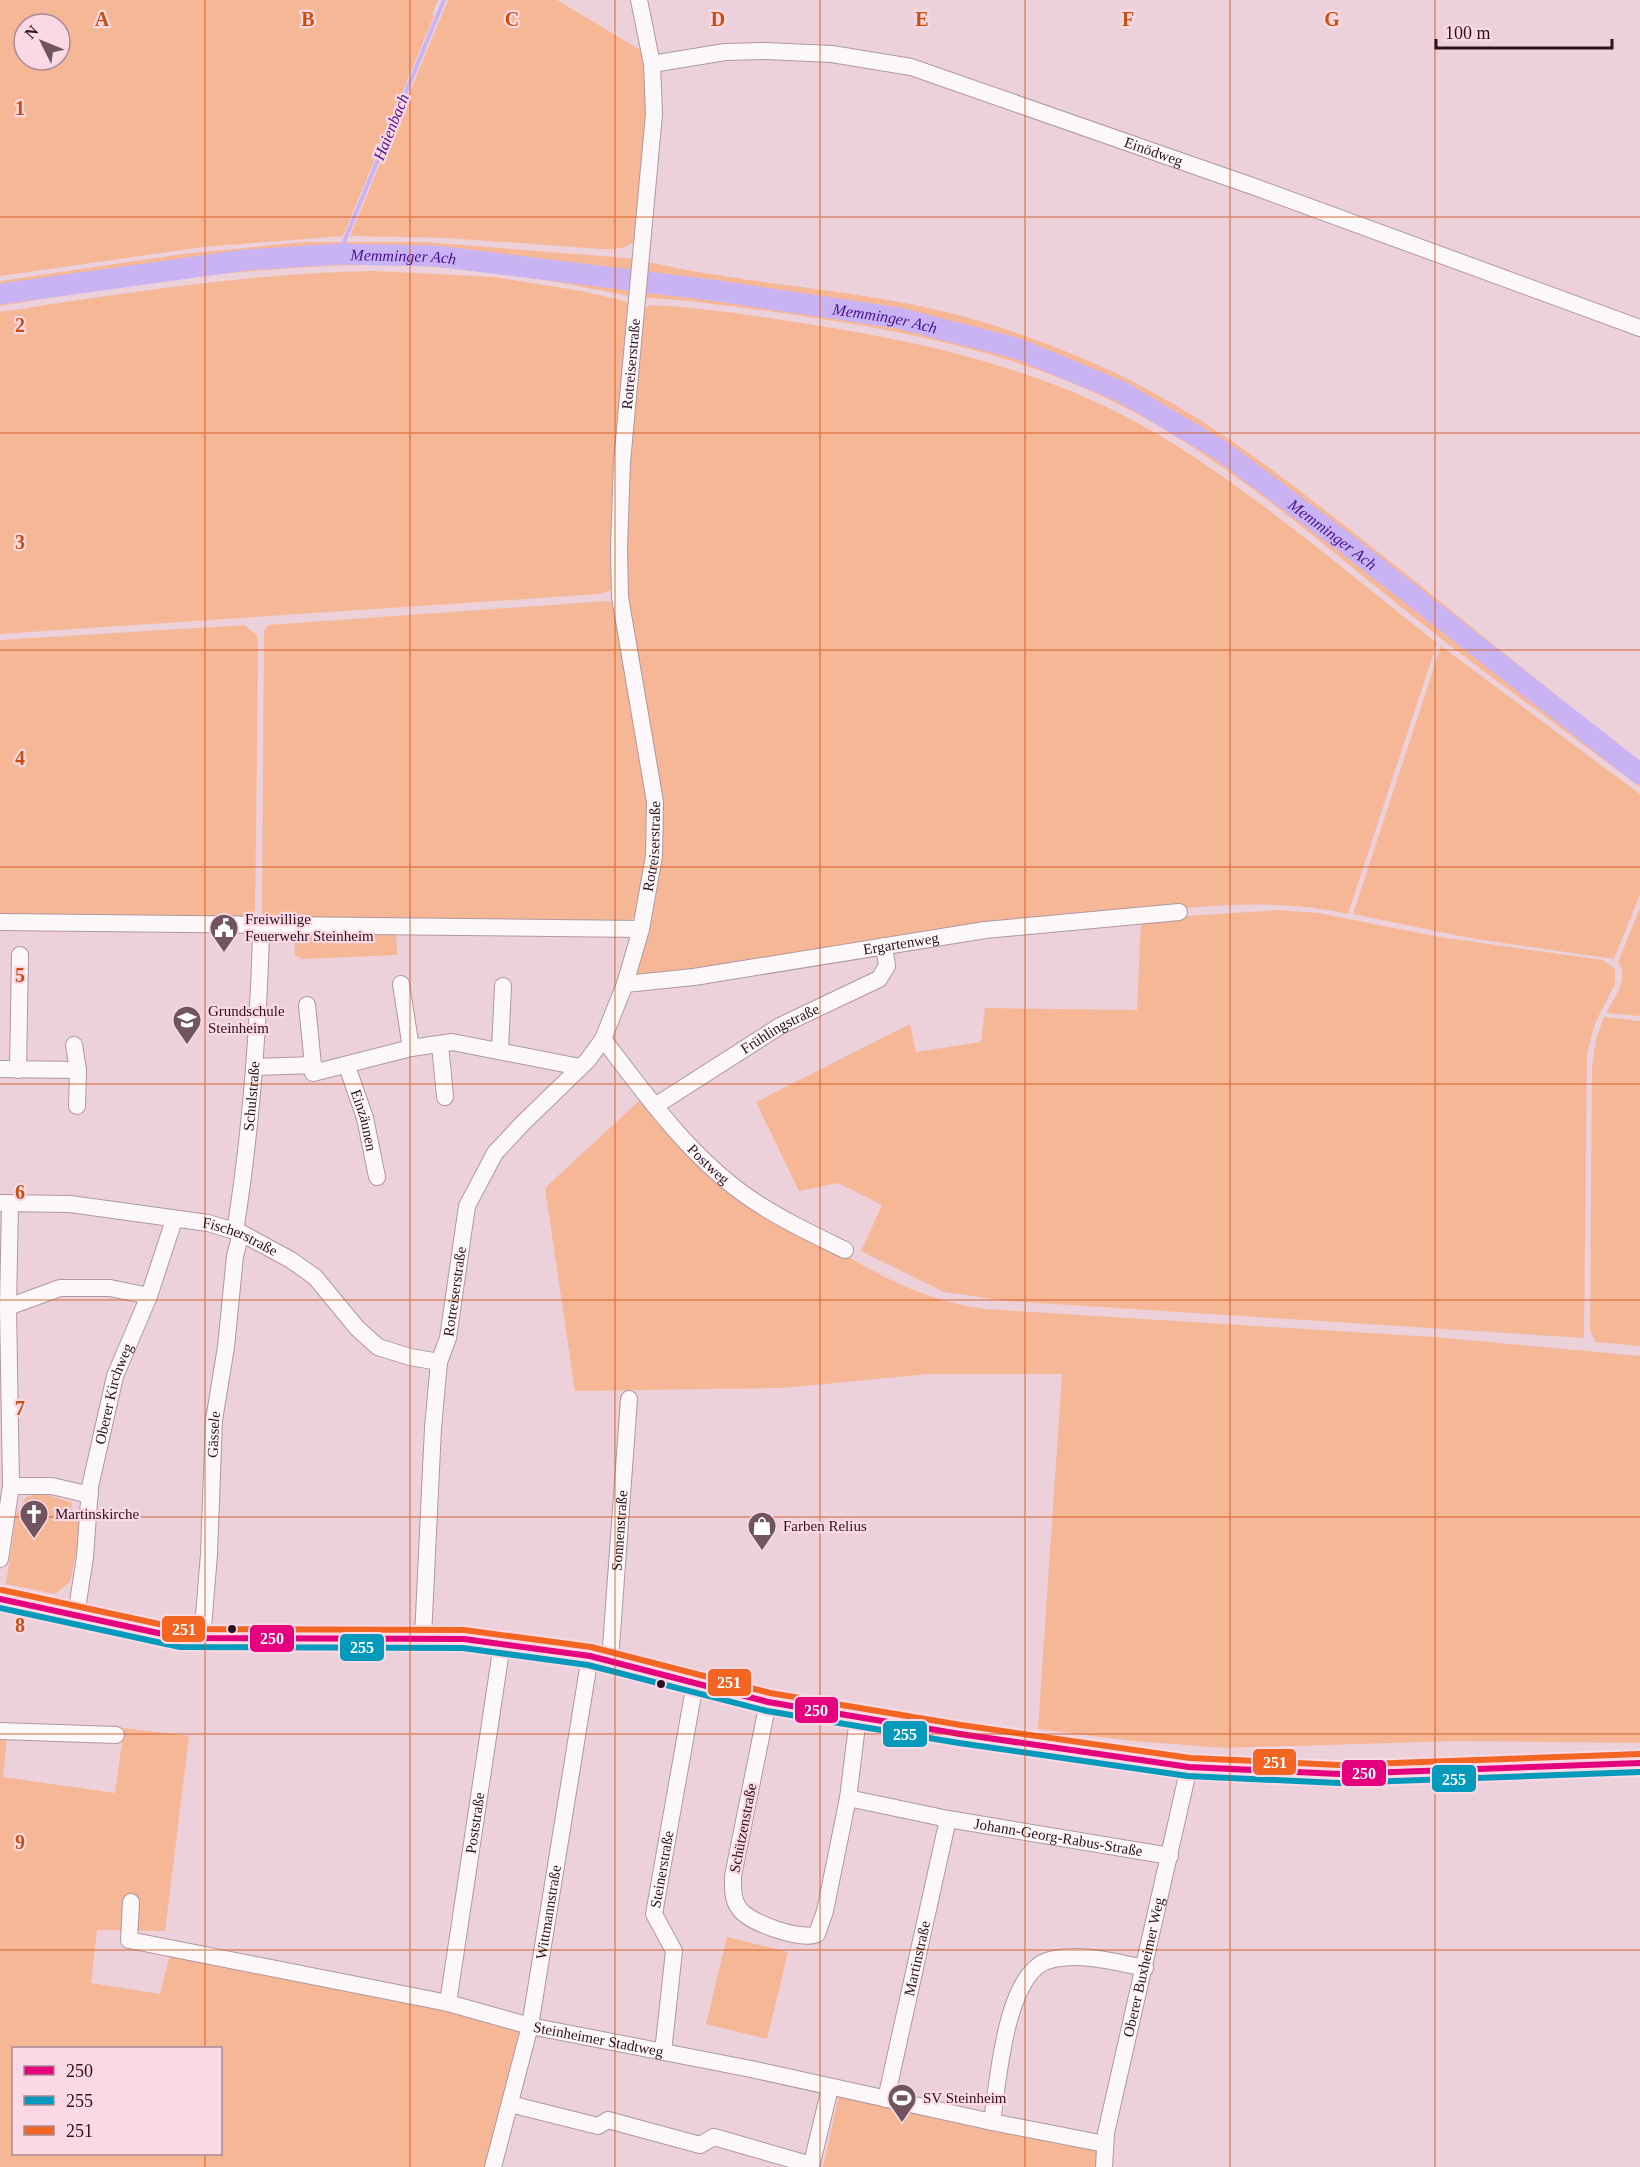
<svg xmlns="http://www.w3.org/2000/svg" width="1640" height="2167" font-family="Georgia,serif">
  <rect width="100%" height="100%" fill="#ecd1db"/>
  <path fill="#f6b797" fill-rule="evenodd" d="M0,0H438L432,15L434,16L343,236L203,247L0,276ZM24,24H60V60H24Z
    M448,0H557L642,51L648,83L636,240C626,250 614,249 601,249L447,238L350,236Z
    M304,242H424L638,259L634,297C548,279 460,264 372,265C247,266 123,286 0,306V281L183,254Z
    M648,262C762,288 884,289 996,326C1042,341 1089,359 1133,382C1213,422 1284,478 1354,533C1450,608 1544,687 1640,761V787C1567,732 1492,679 1420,622C1324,546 1230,461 1120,405C1010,349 889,328 768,311C726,306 685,299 643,298Z
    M375,271L494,277L581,291L633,303L612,590L600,594L0,634V312C124,293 249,273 375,271Z
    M651,305C699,307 748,315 795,322C926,342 1054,370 1169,441C1264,500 1349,574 1437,643L1348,914C1248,892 1145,913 1045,927C929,942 813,958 697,973L635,975L658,859L629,634L624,514L643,309Z
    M606,601L613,602L651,814L639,913L627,923L262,918L264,631L268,625Z
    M245,625L257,636L258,652L255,918H0V640Z
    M1441,646L1640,794V895L1614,959L1470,938L1353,914Z
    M1640,908V1016L1606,1013C1614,999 1630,977 1618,962Z
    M1278,910L1318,913L1439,937L1603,960L1615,969V984L1595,1023L1587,1054L1584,1338L1007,1301L944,1292L861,1251L882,1205L838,1183L799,1191L756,1102L910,1024L916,1052L981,1042L985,1008L1137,1010L1141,919Z
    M396,929L397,955L302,959L295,955L294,933Z
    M1604,1017L1640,1021V1346L1596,1342L1590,1331L1592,1068L1596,1039Z
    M641,1099C670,1131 704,1155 739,1181C810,1234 896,1299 986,1309L1434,1337L1640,1356V1743L1455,1741L1225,1748L1133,1741L1038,1729L1062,1374H928L784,1388L575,1391L545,1188Z
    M43,1493L72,1503L71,1517L82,1524L70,1582L55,1594L6,1584L16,1515L26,1497Z
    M124,1728L189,1736L165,1931L97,1930L91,1983L160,1994L170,1954L413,2003L516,2029L522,2033L489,2167H0V1739L7,1737L3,1777L115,1793ZM14,2048H220V2154H14Z
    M727,1937L788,1952L767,2039L706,2024Z
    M839,2094L1099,2149V2167H823Z"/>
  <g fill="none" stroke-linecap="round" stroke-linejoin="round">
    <path stroke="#cab3f3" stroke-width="4" d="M339,254L444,0"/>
    <path stroke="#cab3f3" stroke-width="21" id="s1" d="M0,294L245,260L339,254L436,256L711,290L898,318L1016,348L1122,392L1222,451L1348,545L1640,774"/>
    <g stroke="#b097a1" stroke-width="18">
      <g id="minor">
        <path id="s2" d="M652,64L725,52L765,51L832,54L911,67L1255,187L1640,328"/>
        <path d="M0,922L641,929"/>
        <path d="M401,984L411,1048"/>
        <path id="s3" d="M625,984L694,977L985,930L1179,912"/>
        <path d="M307,1005L313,1065"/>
        <path id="s4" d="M603,1039C646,1095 689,1156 748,1197C778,1218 812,1234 845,1250"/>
        <path d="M440,1044L445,1097"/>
        <path d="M74,1045L78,1070L77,1106"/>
        <path d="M500,1050L503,986"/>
        <path id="s5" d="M347,1066L365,1118L377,1177"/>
        <path d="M254,1067L313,1065V1073L411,1048L452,1042L580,1067"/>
        <path d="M0,1069L78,1070"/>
        <path d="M18,1070L20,955"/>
        <path id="s6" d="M655,1106L780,1026L879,979L887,966L884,946"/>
        <path id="s7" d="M0,1203L70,1204L208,1223L241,1233L291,1260L315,1277L357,1328L378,1347L410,1357L439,1362"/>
        <path id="s8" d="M235,1231C251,1133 258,1034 261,935L259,925"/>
        <path d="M8,1307L60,1288H110L149,1296"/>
        <path d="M11,1486H52L90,1495"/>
        <path d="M0,1559L11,1486L8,1307L10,1204"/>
        <path d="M0,1599L181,1638L464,1639L590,1656L768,1702L960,1734L1189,1767L1339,1774L1640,1763"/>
        <path id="s9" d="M76,1615L85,1557L90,1487L115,1376L149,1296L174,1220"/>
        <path id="s10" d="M423,1637L433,1428L439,1362L448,1338L467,1206L495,1153L522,1124L588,1060L603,1039L625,984L641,929L654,856L655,802L620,597L619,548L622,462L654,114L652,64L639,0"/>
        <path id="s11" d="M202,1640L209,1554L214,1420L226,1347L235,1256L241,1233"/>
        <path id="s12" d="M613,1660L611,1647L629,1399"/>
        <path d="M768,1702L733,1876C733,1887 732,1899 739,1908C748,1923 802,1941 817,1934L825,1911L848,1798L858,1718"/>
        <path d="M0,1731L116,1735"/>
        <path id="s13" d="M848,1798L948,1819L1170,1856"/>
        <path id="s14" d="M131,1902L129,1940L448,2003L530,2026L751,2069L992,2122L1105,2144"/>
        <path id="s15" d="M448,2003L502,1644"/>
        <path id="s16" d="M663,2052L674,1951L654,1914L695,1683"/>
        <path id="s17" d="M886,2099L948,1819"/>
        <path d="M510,2104L598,2126L608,2120L700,2145L714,2137L811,2165"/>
        <path d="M992,2122C998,2083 1005,1971 1050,1960C1081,1952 1114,1962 1145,1968"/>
        <path id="s18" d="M493,2167L530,2026L590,1656"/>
        <path d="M811,2167L830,2088"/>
        <path id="s19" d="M1104,2167L1106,2133L1189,1767"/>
      </g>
    </g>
    <use href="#minor" stroke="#fcf8fa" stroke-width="16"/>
    <g stroke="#fad9e4" stroke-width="10">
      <path id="bus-1" d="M0,1599L181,1638L464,1639L590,1656L768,1702L960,1734L1189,1767L1339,1774L1640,1763"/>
    </g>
    <g stroke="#fad9e4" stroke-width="10">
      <path id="bus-2" d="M0,1608L180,1647L463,1648L588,1665L767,1711L959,1743L1188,1776L1339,1783L1640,1772"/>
    </g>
    <g stroke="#fad9e4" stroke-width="10">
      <path id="bus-3" d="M2,1590L182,1629L464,1630L591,1647L770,1693L961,1725L1190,1758L1339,1765L1640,1754"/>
    </g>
    <use href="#bus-1" stroke="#e5007d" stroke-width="6"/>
    <use href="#bus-2" stroke="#059abc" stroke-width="6"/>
    <use href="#bus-3" stroke="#f26522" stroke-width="6"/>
  </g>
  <path fill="none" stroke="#cc4e0f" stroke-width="1.5" stroke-opacity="0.55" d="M205,0V2048M410,0V2167M615,0V2167M820,0V2167M1025,0V2167M1230,0V2167M1435,0V2167M0,217H1640M0,433H1640M0,650H1640M0,867H1640M0,1084H1640M0,1300H1640M0,1517H1640M0,1734H1640M0,1950H1640M205,2154V2167"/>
  <defs>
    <g id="civic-pin" transform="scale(1.5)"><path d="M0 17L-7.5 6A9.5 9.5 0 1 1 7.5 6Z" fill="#705460" stroke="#fad9e4"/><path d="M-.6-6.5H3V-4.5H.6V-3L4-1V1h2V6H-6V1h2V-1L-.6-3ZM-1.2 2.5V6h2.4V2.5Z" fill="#fff"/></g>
    <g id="school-pin" transform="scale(1.5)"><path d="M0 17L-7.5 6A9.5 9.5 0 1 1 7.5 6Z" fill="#705460" stroke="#fad9e4"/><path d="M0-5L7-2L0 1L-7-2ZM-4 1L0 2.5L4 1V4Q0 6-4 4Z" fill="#fff"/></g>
    <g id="church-pin" transform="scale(1.5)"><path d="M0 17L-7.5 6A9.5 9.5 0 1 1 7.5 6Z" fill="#705460" stroke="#fad9e4"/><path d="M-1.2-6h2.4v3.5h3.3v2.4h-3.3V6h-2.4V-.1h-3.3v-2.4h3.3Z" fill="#fff"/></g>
    <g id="shop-pin" transform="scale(1.5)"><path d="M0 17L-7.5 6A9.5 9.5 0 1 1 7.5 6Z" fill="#705460" stroke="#fad9e4"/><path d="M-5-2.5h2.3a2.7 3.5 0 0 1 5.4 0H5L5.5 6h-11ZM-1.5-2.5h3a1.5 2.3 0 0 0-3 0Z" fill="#fff"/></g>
    <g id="stadium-pin" transform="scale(1.5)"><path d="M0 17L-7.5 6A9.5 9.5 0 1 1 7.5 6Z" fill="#705460" stroke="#fad9e4"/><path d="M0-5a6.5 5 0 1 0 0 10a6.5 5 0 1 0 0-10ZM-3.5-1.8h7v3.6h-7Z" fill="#fff"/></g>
  </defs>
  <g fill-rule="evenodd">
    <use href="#civic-pin" x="224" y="928"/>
    <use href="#school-pin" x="187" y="1020"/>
    <use href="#church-pin" x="34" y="1514"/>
    <use href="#shop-pin" x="762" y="1526"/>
    <use href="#stadium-pin" x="902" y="2098"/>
  </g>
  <g fill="#2e111e" stroke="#fad9e4" stroke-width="2">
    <circle cx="232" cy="1629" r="5"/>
    <circle cx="661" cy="1684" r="5"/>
  </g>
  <g text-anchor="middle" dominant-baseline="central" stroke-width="4.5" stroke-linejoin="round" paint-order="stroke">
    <g font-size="15" fill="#2e111e" stroke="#fad9e4">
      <text stroke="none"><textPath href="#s2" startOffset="518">Einödweg</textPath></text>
      <text stroke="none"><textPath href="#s10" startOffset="1338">Rotreiserstraße</textPath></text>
      <text stroke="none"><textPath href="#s10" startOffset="852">Rotreiserstraße</textPath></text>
      <text stroke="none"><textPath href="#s3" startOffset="279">Ergartenweg</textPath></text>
      <text stroke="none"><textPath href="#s6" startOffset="147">Frühlingstraße</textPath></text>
      <text stroke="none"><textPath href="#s8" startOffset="136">Schulstraße</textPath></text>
      <text stroke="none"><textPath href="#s5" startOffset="57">Einzäunen</textPath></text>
      <text stroke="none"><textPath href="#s4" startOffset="164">Postweg</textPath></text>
      <text stroke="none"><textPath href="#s7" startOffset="244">Fischerstraße</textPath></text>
      <text stroke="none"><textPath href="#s10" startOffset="348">Rotreiserstraße</textPath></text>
      <text stroke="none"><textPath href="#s9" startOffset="225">Oberer Kirchweg</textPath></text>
      <text stroke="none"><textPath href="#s11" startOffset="206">Gässele</textPath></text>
      <text stroke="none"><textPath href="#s12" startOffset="130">Sonnenstraße</textPath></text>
      <text stroke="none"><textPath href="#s15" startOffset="182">Poststraße</textPath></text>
      <text transform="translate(743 1828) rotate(-79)">Schützenstraße</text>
      <text stroke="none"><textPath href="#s13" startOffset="214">Johann-Georg-Rabus-Straße</textPath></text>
      <text stroke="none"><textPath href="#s16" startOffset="189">Steinerstraße</textPath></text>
      <text stroke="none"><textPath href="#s18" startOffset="261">Wittmannstraße</textPath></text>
      <text stroke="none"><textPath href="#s17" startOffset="144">Martinstraße</textPath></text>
      <text stroke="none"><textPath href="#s19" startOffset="204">Oberer Buxheimer Weg</textPath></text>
      <text stroke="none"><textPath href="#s14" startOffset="518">Steinheimer Stadtweg</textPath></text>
    </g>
    <g font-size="15" fill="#2e111e" stroke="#fad9e4" text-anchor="start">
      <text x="245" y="919">Freiwillige<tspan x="245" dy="17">Feuerwehr Steinheim</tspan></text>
      <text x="208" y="1011">Grundschule<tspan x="208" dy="17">Steinheim</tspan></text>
      <text x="55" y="1514">Martinskirche</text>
      <text x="783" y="1526">Farben Relius</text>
      <text x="923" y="2098">SV Steinheim</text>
    </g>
    <g font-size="16" font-style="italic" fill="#491091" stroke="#fad9e4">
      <text transform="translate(391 127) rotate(-68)">Haienbach</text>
      <text stroke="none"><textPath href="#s1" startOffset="406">Memminger Ach</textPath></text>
      <text stroke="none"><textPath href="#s1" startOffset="892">Memminger Ach</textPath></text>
      <text stroke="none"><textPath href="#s1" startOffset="1396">Memminger Ach</textPath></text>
    </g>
  </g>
  <g font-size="20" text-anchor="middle" font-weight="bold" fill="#cc4e0f" stroke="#fad9e4" stroke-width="4.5" stroke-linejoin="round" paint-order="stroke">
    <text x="102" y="26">A</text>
    <text x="308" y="26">B</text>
    <text x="512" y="26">C</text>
    <text x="718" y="26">D</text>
    <text x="922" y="26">E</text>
    <text x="1128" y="26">F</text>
    <text x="1332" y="26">G</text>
    <text x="20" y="115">1</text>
    <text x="20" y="332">2</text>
    <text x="20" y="549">3</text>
    <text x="20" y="765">4</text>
    <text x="20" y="982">5</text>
    <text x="20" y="1199">6</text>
    <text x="20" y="1415">7</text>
    <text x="20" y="1632">8</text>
    <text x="20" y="1849">9</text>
  </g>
  <g stroke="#fad9e4" stroke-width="2">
    <rect x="161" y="1615" width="45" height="28" rx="6" fill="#f26522"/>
    <rect x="249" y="1624" width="46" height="29" rx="6" fill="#e5007d"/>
    <rect x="339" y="1633" width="46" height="29" rx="6" fill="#059abc"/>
    <rect x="707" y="1668" width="45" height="29" rx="6" fill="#f26522"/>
    <rect x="794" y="1696" width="45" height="28" rx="6" fill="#e5007d"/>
    <rect x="882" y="1720" width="46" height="28" rx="6" fill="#059abc"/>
    <rect x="1252" y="1748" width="45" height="28" rx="6" fill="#f26522"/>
    <rect x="1341" y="1759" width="46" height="28" rx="6" fill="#e5007d"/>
    <rect x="1431" y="1764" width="46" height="29" rx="6" fill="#059abc"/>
  </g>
  <g font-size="16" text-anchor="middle" font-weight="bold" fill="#fff">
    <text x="184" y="1635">251</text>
    <text x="272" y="1644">250</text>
    <text x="362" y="1653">255</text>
    <text x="729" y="1688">251</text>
    <text x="816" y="1716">250</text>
    <text x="905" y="1740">255</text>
    <text x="1275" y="1768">251</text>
    <text x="1364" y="1779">250</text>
    <text x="1454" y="1785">255</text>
  </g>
  <rect x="12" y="2047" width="210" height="108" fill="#fad9e4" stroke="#a88995" stroke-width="1.5"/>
  <rect x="24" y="2066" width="30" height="9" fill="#e5007d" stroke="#a88995" stroke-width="1.5"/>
  <text x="66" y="2077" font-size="18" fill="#2e111e">250</text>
  <rect x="24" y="2096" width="30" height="9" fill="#059abc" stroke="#a88995" stroke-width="1.5"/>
  <text x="66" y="2107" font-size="18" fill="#2e111e">255</text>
  <rect x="24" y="2126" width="30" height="9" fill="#f26522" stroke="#a88995" stroke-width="1.5"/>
  <text x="66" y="2137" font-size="18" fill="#2e111e">251</text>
  <g transform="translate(42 42) rotate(313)"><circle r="28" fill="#fad9e4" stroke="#a88995" stroke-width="1.5"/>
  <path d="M0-4.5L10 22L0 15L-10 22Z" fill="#705460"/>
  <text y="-9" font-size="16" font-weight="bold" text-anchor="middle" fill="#2e111e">N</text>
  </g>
  <path d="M1436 39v9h176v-9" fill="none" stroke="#2e111e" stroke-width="3"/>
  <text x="1445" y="39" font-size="18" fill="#2e111e" stroke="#fad9e4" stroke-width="4.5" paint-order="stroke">100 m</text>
</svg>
